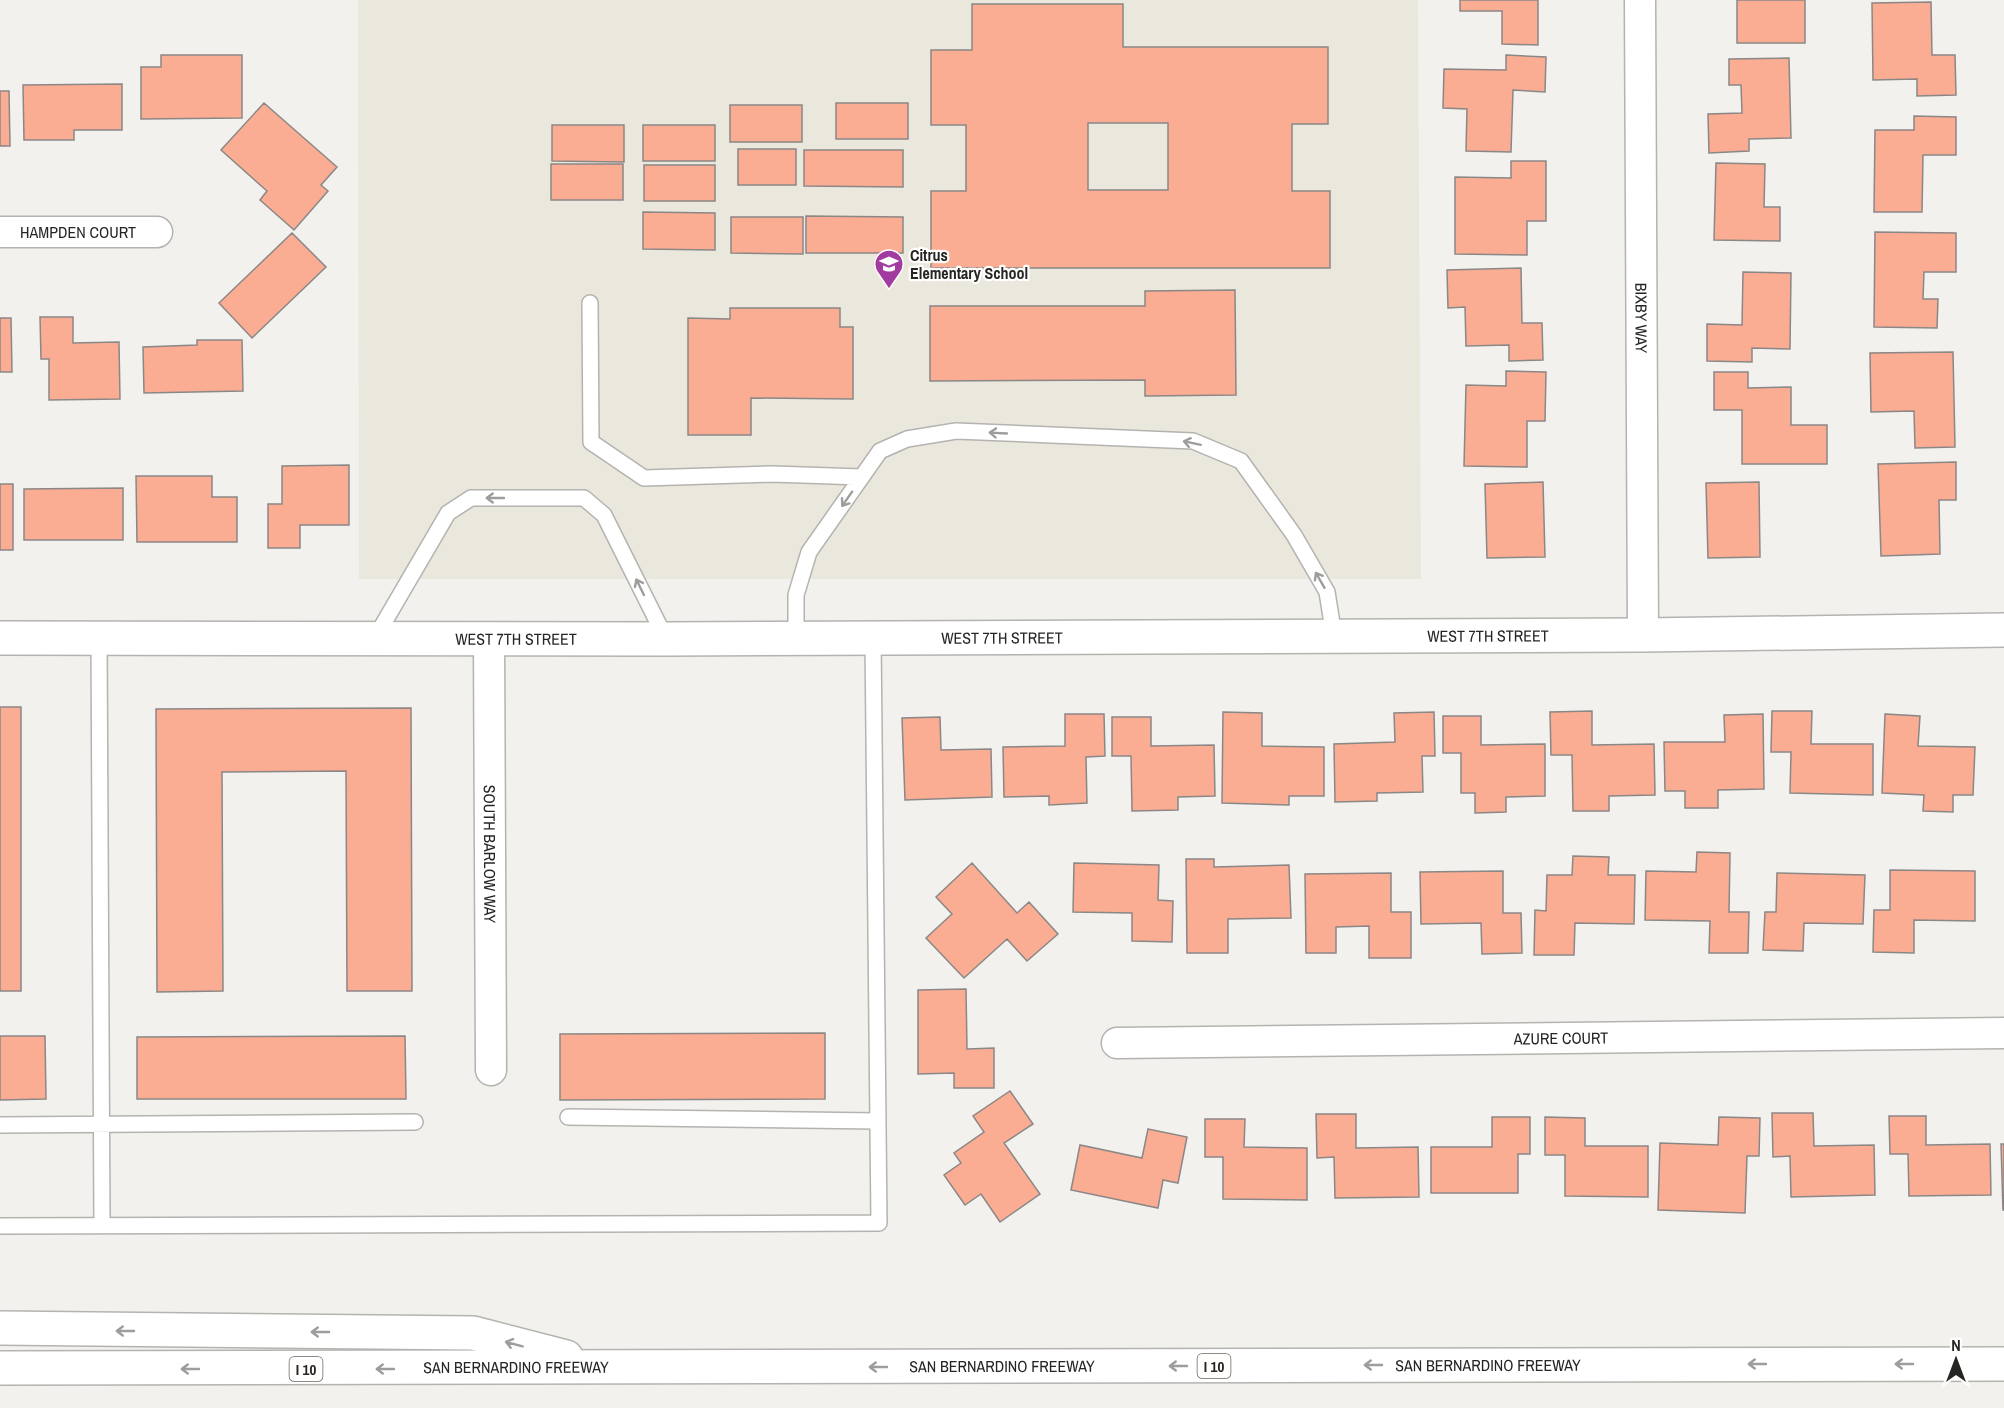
<svg xmlns="http://www.w3.org/2000/svg" width="2004" height="1408" font-family="'Archivo Narrow',sans-serif">
  <rect width="100%" height="100%" fill="#f2f1ed"/>
  <path fill="#eae7dc" d="M358,0H1418L1421,579H359Z"/>
  <path fill="#fbad93" stroke="#8b8786" stroke-width="1.5" fill-rule="evenodd" d="M1460,0H1538V45L1502,44V11H1460Z
    M1737,0H1805V43H1737Z
    M1931,2L1932,55H1955L1956,95L1917,96V79L1873,80L1872,3Z
    M972,4H1123V47H1328V124H1292V191H1330V268H931V191H966V125H931V50H972ZM1088,123H1168V190H1088Z
    M161,55H242V118L141,119V67H161Z
    M1506,55L1546,57L1545,92L1513,90L1511,152L1466,151L1467,109L1443,108L1444,69L1506,70Z
    M1789,58L1791,138L1749,139V151L1709,153L1708,114L1742,113L1741,85H1729V59Z
    M122,84V130H74V140H24L23,85Z
    M0,91H9L10,146H0Z
    M264,103L337,167L321,185L328,191L294,230L260,200L267,191L221,150Z
    M836,103H908V139H836Z
    M730,105H802V142H730Z
    M1914,116L1956,117V155H1923L1922,212H1874L1875,130H1914Z
    M552,125H624V162L552,161Z
    M643,125H715V161H643Z
    M738,149H796V185H738Z
    M804,150H903V187L804,186Z
    M1511,161H1546V221H1527V255L1455,254V177L1511,178Z
    M1716,163L1765,164L1764,207H1780V241L1714,240Z
    M551,164H623V200H551Z
    M644,165H715V201H644Z
    M643,212L715,213V250L643,249Z
    M806,216L903,217V253H806Z
    M731,217H803V254L731,253Z
    M1875,232L1956,233V272H1924L1923,299H1938L1937,328L1874,327Z
    M292,233L326,267L252,338L219,303Z
    M1521,268L1522,323H1542L1543,360L1509,361V345L1466,346L1465,307L1448,308L1447,270Z
    M1743,272L1791,273L1790,349L1752,348V362L1707,361V324L1742,325Z
    M1235,290L1236,395L1145,396V380L930,381V306H1145V291Z
    M730,308H840V327H853V399L751,398V435H688V318L730,319Z
    M40,317H73V343L119,342L120,399L49,400V359H41Z
    M0,318H11L12,372H0Z
    M197,340H242L243,391L144,393L143,347L197,345Z
    M1953,352L1955,447L1915,448L1914,411L1871,412L1870,353Z
    M1506,371L1546,372L1545,421H1527V467L1464,466L1466,385L1506,386Z
    M1714,372H1748V388L1791,387V425H1827V464H1742V410H1714Z
    M1956,462V500H1939L1940,554L1881,556L1878,464Z
    M349,465V525H300V548H268V504H282V466Z
    M136,476H212V497H237V542H137Z
    M1543,482L1545,557L1487,558L1485,484Z
    M1759,482L1760,557L1708,558L1706,483Z
    M0,484H13V550H0Z
    M123,488V540H24V489Z
    M0,707H21V991H0Z
    M411,708L412,991H347L346,771L222,772L223,991L157,992L156,709Z
    M1592,711V745L1654,744L1655,795L1609,796V811H1573L1572,755H1551L1550,712Z
    M1772,711H1812L1811,744H1873V795L1790,793L1791,752H1771Z
    M1223,712L1262,713V746L1324,747V796H1289V805L1222,803Z
    M1434,712L1435,756H1422L1423,792L1377,793V801L1335,802L1334,744L1395,742L1394,713Z
    M1065,714H1104L1105,756L1086,757L1087,803L1049,805V796L1004,797L1003,747L1065,746Z
    M1763,714L1764,789L1718,790V808H1685V791H1665L1664,742H1725L1724,715Z
    M1885,714L1920,716L1918,746L1975,747L1973,795H1953V812L1923,811L1924,795L1882,793Z
    M1443,716H1481V745L1545,744V796L1506,797V812L1475,813V793H1461V753H1443Z
    M940,717L941,750L991,749L992,797L905,800L902,718Z
    M1112,717H1151V746L1214,745L1215,796L1178,797V810L1132,811L1131,756H1112Z
    M1697,852L1730,853L1729,912H1749L1748,953H1709L1710,921L1645,920L1646,871L1696,872Z
    M1573,856L1609,857L1608,875H1635L1634,924L1575,923L1574,955H1534L1535,910L1546,911L1547,875H1572Z
    M1186,859H1214V867L1289,865L1291,918L1228,919V953H1187Z
    M972,863L1017,913L1029,902L1058,934L1027,961L1007,939L964,978L926,938L952,914L936,897Z
    M1074,863L1159,865L1158,900L1173,901L1172,942L1132,941V913L1073,912Z
    M1890,870L1975,871V921L1914,920V953L1873,952L1874,910H1890Z
    M1503,871V913H1521L1522,953L1482,954L1481,923L1421,924L1420,872Z
    M1391,873V912H1411V958H1369V926L1336,927V953H1306L1305,874Z
    M1777,873L1865,875L1863,924L1804,923L1803,951L1763,950L1765,912H1776Z
    M966,989L967,1049L994,1048V1088H954V1073L918,1074V990Z
    M825,1033V1099L560,1100V1034Z
    M0,1036H45L46,1099L0,1100Z
    M405,1036L406,1099H137V1037Z
    M1010,1091L1033,1124L1004,1143L1040,1194L1000,1222L981,1194L965,1205L944,1175L961,1163L954,1153L984,1132L973,1116Z
    M1772,1113H1813L1814,1146L1874,1145L1875,1195L1791,1197L1790,1156L1773,1157Z
    M1316,1114H1356V1148L1418,1147L1419,1197L1335,1198L1334,1157L1317,1158Z
    M1889,1116H1926V1145L1990,1144L1991,1195L1909,1196L1908,1154H1890Z
    M1492,1117H1530V1154H1518V1193H1431V1147H1492Z
    M1545,1117L1585,1118V1146H1648V1197L1565,1196V1155H1545Z
    M1719,1117L1760,1118L1759,1156H1747L1745,1213L1658,1210L1660,1143L1718,1145Z
    M1205,1119H1245L1244,1147L1307,1148V1200L1223,1199V1157H1205Z
    M1148,1129L1187,1137L1178,1183L1163,1180L1158,1208L1071,1190L1080,1145L1142,1158Z
    M2001,1144H2004V1210H2003Z"/>
  <g fill="none" stroke-linecap="round" stroke-linejoin="round">
    <g stroke="#b4b3b0" stroke-width="18">
      <path id="lane" d="M590,303L591,442L644,478L772,474L862,477
        M99,638L102,1225
        M375,638L448,513L471,498H584L604,515L666,639
        M796,639V595L809,552L880,451L907,439L956,431L1193,441L1241,461L1294,535L1327,592L1334,636
        M568,1117L878,1121
        M0,1125L415,1122
        M0,1226L879,1223L873,638"/>
    </g>
    <g stroke="#b4b3b0" stroke-width="33">
      <g id="street">
        <path id="s1" d="M1640,0L1643,635"/>
        <path id="s2" d="M0,232H157"/>
        <path id="s3" d="M489,640L491,1070"/>
        <path id="s4" d="M1117,1043L2004,1033"/>
      </g>
    </g>
    <g stroke="#b4b3b0" stroke-width="36">
      <g id="secondary">
        <path id="s5" d="M0,638L666,639L1643,635L2004,630"/>
      </g>
    </g>
    <g stroke="#b4b3b0" stroke-width="36">
      <g id="highway">
        <path d="M0,1328L473,1333L566,1357"/>
        <path id="s6" d="M0,1368L2004,1364"/>
      </g>
    </g>
    <use href="#lane" stroke="#fff" stroke-width="15"/>
    <use href="#street" stroke="#fff" stroke-width="30"/>
    <use href="#secondary" stroke="#fff" stroke-width="33"/>
    <use href="#highway" stroke="#fff" stroke-width="33"/>
  </g>
  <defs><path id="oneway-shaft" d="M-6 0H5M1.5-3L5.5 0L1.5 3" fill="none" stroke-width="1.6" stroke-linecap="round" stroke-linejoin="round" transform="scale(1.5)"/></defs>
  <g stroke="#9d9d9c">
    <use href="#oneway-shaft" transform="translate(998 433) rotate(-177)"/>
    <use href="#oneway-shaft" transform="translate(1192 443) rotate(-168)"/>
    <use href="#oneway-shaft" transform="translate(495 498) rotate(-180)"/>
    <use href="#oneway-shaft" transform="translate(847 499) rotate(125)"/>
    <use href="#oneway-shaft" transform="translate(1320 580) rotate(-120)"/>
    <use href="#oneway-shaft" transform="translate(640 587) rotate(-116)"/>
    <use href="#oneway-shaft" transform="translate(125 1331) rotate(-180)"/>
    <use href="#oneway-shaft" transform="translate(320 1332) rotate(-180)"/>
    <use href="#oneway-shaft" transform="translate(514 1344) rotate(-165)"/>
    <use href="#oneway-shaft" transform="translate(1757 1364) rotate(180)"/>
    <use href="#oneway-shaft" transform="translate(1904 1364) rotate(180)"/>
    <use href="#oneway-shaft" transform="translate(1373 1365) rotate(180)"/>
    <use href="#oneway-shaft" transform="translate(1178 1366) rotate(180)"/>
    <use href="#oneway-shaft" transform="translate(878 1367) rotate(180)"/>
    <use href="#oneway-shaft" transform="translate(190 1369) rotate(-180)"/>
    <use href="#oneway-shaft" transform="translate(385 1369) rotate(-180)"/>
  </g>
  <defs>
    <g id="school-pin" transform="scale(1.5)"><path d="M0 17L-7.5 6A9.5 9.5 0 1 1 7.5 6Z" fill="#a13b9f" stroke="#fffefc"/><path d="M0-5L7-2L0 1L-7-2ZM-4 1L0 2.5L4 1V4Q0 6-4 4Z" fill="#fff"/></g>
  </defs>
  <g fill-rule="evenodd">
    <use href="#school-pin" x="889" y="264"/>
  </g>
  <g text-anchor="middle" dominant-baseline="central" stroke-width="4.5" stroke-linejoin="round" paint-order="stroke">
    <g fill="#fffefc" stroke="#666665" stroke-width="1.5">
      <rect x="1197.5" y="1354" width="33" height="24" rx="4.5"/>
      <rect x="289.5" y="1357" width="33" height="24" rx="4.5"/>
    </g>
    <g font-size="15" font-weight="bold" fill="#252524">
      <text x="1214" y="1366">I 10</text>
      <text x="306" y="1369">I 10</text>
    </g>
    <g font-size="16" fill="#252524" stroke="#fffefc">
      <text stroke="none"><textPath href="#s2" startOffset="78">HAMPDEN COURT</textPath></text>
      <text stroke="none"><textPath href="#s1" startOffset="318">BIXBY WAY</textPath></text>
      <text stroke="none"><textPath href="#s5" startOffset="1488">WEST 7TH STREET</textPath></text>
      <text stroke="none"><textPath href="#s5" startOffset="1002">WEST 7TH STREET</textPath></text>
      <text stroke="none"><textPath href="#s5" startOffset="516">WEST 7TH STREET</textPath></text>
      <text stroke="none"><textPath href="#s3" startOffset="214">SOUTH BARLOW WAY</textPath></text>
      <text stroke="none"><textPath href="#s4" startOffset="444">AZURE COURT</textPath></text>
      <text stroke="none"><textPath href="#s6" startOffset="1488">SAN BERNARDINO FREEWAY</textPath></text>
      <text stroke="none"><textPath href="#s6" startOffset="1002">SAN BERNARDINO FREEWAY</textPath></text>
      <text stroke="none"><textPath href="#s6" startOffset="516">SAN BERNARDINO FREEWAY</textPath></text>
    </g>
    <g font-size="16" font-weight="bold" fill="#252524" stroke="#fffefc" text-anchor="start">
      <text x="910" y="255">Citrus<tspan x="910" dy="18">Elementary School</tspan></text>
    </g>
  </g>
  <g transform="translate(1956 1360)" stroke="#fffefc" stroke-width="4.5" paint-order="stroke">
  <path d="M0-4.5L10 22L0 15L-10 22Z" fill="#252524"/>
  <text y="-9" font-size="16" font-weight="bold" text-anchor="middle" fill="#252524">N</text>
  </g>
</svg>
